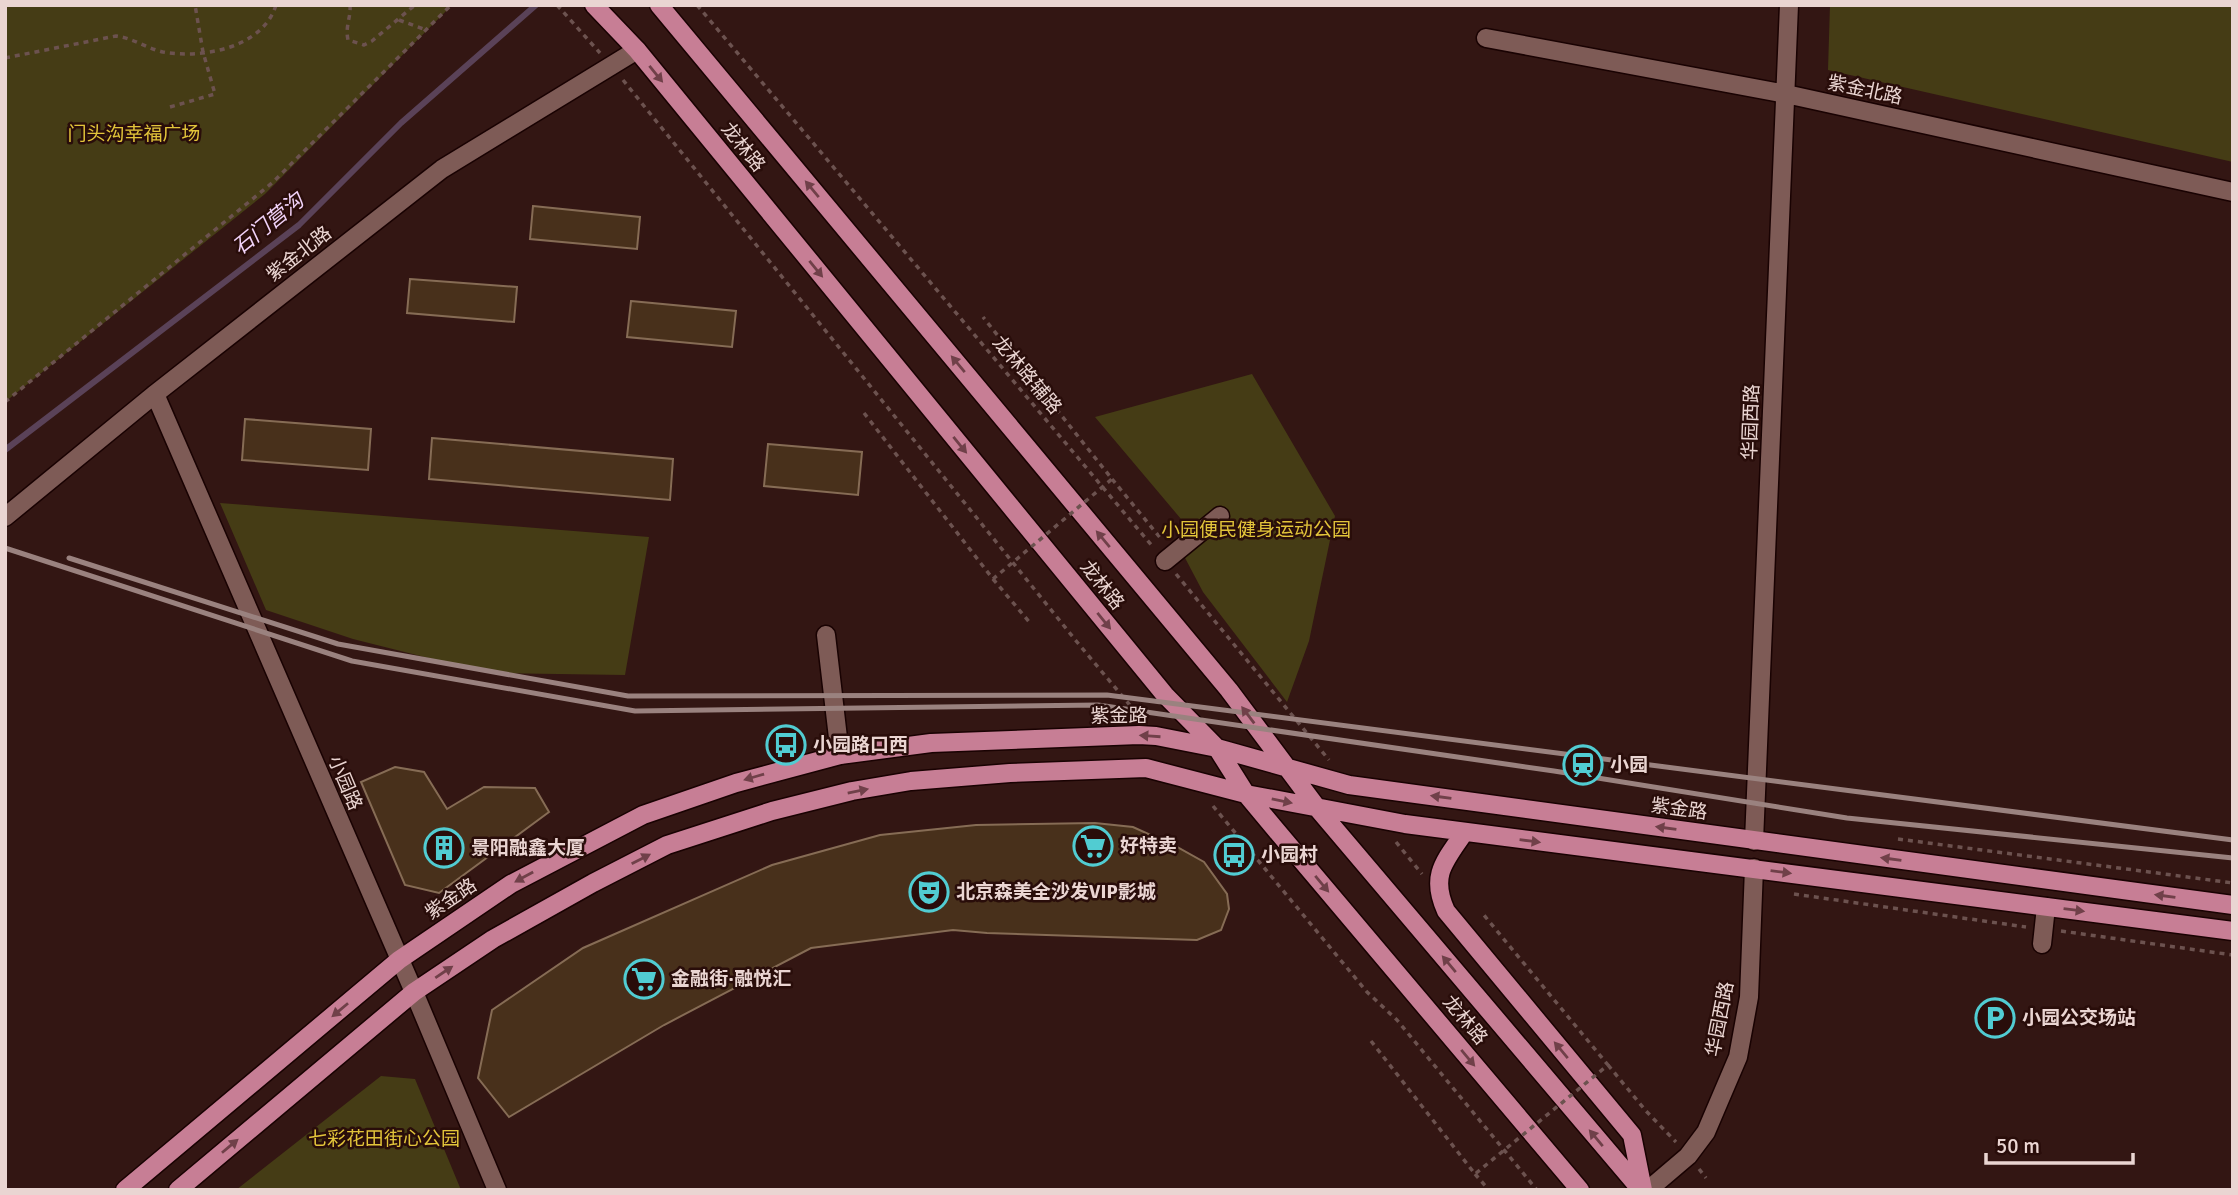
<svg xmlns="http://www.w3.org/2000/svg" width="2238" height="1195" font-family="Signika,'Noto Sans SC',sans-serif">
  <rect width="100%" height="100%" fill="#331613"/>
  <path fill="#453c15" d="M5,5H452L265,194L5,402Z
    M1830,5H2233V162L1828,70Z
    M1252,374L1335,516L1309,641L1287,702L1203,592L1184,556L1181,519L1095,417Z
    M220,503L649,537L625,675L488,673L353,639L266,610Z
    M381,1076L415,1079L461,1190H236Z"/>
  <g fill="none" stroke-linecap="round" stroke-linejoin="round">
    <path stroke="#5a4258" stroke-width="6" d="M5,450L299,225L401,123L536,5"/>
  </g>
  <path fill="#48301b" stroke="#866c55" stroke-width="2" d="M533,206L640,217L637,249L530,239Z
    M410,279L517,287L514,322L407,313Z
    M631,301L736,311L732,347L627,337Z
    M245,419L371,429L368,470L242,460Z
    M432,438L673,459L670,500L429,479Z
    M768,444L862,452L858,495L764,486Z
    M395,767L424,772L447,809L484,787L535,788L549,812L439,893L405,885L361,782Z
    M1095,823L1133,827L1177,847L1204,862L1227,894L1229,909L1221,930L1197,940L987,933L953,930L811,948L664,1025L509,1117L478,1078L492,1010L583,948L772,865L880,835L976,825Z"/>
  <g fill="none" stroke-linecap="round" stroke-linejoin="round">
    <g stroke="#190202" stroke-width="21">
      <path id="minor" d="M1486,38L1786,94L2233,192
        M155,394L414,992L497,1190
        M5,517L155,394L442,169L637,50
        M1165,561L1220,516
        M826,635L840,755
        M1754,841L1789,5
        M2042,944L2046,907
        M1648,1190L1688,1156L1706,1132L1738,1057L1749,997L1754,868"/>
    </g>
    <g stroke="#190202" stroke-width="21">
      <path id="major" d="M594,5L637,50L1165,695L1217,748L1246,794L1276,830L1580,1190
        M659,5L1229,690L1318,809L1641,1190
        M1464,833C1444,862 1430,876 1446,911L1632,1135L1643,1190
        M125,1190L399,960L511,884L643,815L736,783L840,755L931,743L1139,735L1156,736L1217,748L1349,785L2233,905
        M178,1190L414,992L493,939L593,883L667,845L772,811L852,791L911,781L1010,773L1146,768L1246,794L1405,824L2233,931"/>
    </g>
    <path stroke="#6c524f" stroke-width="3.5" stroke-dasharray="5 5" stroke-linecap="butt" d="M350,5C351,18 345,26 348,40L364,45L372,41L415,5
      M557,5L600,53
      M697,5L1153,547
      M399,20L426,30
      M5,58L116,36C133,38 146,48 163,52C202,59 263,48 276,5
      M623,80L1077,642L1139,716
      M170,107L215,94L203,52L195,5
      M5,402L272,183L451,5
      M1112,479L1162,540
      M1176,574L1329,760
      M993,579L1031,624
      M1213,806L1367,992L1397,1020L1537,1190
      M1898,839L2233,883
      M1396,842L1422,874
      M1794,894L2026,927
      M2061,931L2233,955
      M1608,1065L1646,1111L1676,1142
      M1699,1169L1706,1178
      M1475,1174L1489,1190"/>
    <use href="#minor" stroke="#7e5b56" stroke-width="18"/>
    <use href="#major" stroke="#c77e95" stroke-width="18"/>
    <path stroke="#9a827f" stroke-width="5" d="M5,548L352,661L635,711L1098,705L1554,771L1847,818L2233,858
      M69,558L338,644L628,696L1107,695L2233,840"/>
    <path stroke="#6c524f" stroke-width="3.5" stroke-dasharray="5 5" stroke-linecap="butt" d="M864,413L993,579L1112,479L983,317
      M1371,1041L1475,1174L1608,1065L1483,914"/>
  </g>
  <defs><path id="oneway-solid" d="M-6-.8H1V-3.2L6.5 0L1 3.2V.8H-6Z" transform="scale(1.75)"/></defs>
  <g fill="#704049">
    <use href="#oneway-solid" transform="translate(656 74) rotate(51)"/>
    <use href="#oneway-solid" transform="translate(812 189) rotate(-130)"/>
    <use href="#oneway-solid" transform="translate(816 269) rotate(51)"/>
    <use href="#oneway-solid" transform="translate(958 364) rotate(-130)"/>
    <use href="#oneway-solid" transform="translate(960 445) rotate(51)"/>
    <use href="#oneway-solid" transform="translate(1103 539) rotate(-130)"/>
    <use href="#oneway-solid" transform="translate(1104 621) rotate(51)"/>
    <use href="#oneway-solid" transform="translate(1248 715) rotate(-127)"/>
    <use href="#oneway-solid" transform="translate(1150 736) rotate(-176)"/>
    <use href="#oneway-solid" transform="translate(754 777) rotate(164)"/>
    <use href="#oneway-solid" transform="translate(858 791) rotate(-11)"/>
    <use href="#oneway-solid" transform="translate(1441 797) rotate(-172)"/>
    <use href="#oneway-solid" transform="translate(1282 801) rotate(12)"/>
    <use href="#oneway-solid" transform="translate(1666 828) rotate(-172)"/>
    <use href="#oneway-solid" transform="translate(1530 841) rotate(7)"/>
    <use href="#oneway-solid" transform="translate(641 859) rotate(-27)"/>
    <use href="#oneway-solid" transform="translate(1891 859) rotate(-172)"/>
    <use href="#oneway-solid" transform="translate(1781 872) rotate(7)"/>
    <use href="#oneway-solid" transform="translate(524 877) rotate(151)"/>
    <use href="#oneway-solid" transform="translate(1322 884) rotate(50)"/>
    <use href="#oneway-solid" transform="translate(2165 896) rotate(-172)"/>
    <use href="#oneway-solid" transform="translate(2074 910) rotate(7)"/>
    <use href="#oneway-solid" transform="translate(1449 964) rotate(-130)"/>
    <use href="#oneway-solid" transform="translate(444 972) rotate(-34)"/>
    <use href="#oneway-solid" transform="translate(340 1010) rotate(140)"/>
    <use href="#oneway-solid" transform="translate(1561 1050) rotate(-130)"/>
    <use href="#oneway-solid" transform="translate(1468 1058) rotate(50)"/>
    <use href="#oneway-solid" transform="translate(1596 1138) rotate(-130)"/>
    <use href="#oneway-solid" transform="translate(230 1146) rotate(-40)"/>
  </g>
  <defs>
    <g id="bus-ring" transform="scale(2.0125)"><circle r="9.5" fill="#290d0a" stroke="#51ccd2" stroke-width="1.5"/><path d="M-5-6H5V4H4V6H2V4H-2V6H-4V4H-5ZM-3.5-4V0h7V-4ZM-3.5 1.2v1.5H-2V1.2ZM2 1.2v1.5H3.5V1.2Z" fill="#51ccd2"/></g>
    <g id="station-ring" transform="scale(2.0125)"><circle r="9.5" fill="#290d0a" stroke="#51ccd2" stroke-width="1.5"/><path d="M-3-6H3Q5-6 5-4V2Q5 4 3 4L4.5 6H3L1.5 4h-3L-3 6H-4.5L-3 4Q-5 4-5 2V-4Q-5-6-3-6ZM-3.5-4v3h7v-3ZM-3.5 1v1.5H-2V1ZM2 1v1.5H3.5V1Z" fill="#51ccd2"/></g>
    <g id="supermarket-ring" transform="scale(2.0125)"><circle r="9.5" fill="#290d0a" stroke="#51ccd2" stroke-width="1.5"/><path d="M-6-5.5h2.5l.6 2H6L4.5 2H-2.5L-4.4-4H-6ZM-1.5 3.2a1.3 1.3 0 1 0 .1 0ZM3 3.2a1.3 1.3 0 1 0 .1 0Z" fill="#51ccd2"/></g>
    <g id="building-ring" transform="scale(2.0125)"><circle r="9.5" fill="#290d0a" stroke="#51ccd2" stroke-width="1.5"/><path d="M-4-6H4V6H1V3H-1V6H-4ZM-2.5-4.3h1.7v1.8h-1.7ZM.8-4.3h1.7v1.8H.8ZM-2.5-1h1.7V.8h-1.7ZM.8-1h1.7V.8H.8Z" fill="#51ccd2"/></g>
    <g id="theatre-ring" transform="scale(2.0125)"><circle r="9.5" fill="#290d0a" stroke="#51ccd2" stroke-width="1.5"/><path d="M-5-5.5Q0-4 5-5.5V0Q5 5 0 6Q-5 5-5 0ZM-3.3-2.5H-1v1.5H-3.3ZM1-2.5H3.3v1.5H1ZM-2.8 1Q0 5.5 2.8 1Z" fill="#51ccd2"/></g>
    <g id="parking-ring" transform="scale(2.0125)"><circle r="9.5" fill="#290d0a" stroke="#51ccd2" stroke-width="1.5"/><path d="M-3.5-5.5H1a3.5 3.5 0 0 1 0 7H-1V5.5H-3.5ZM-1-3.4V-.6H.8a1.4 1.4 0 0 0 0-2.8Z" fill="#51ccd2"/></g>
  </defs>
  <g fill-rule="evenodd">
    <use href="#bus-ring" x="786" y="745"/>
    <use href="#station-ring" x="1583" y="765"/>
    <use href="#supermarket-ring" x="1093" y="846"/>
    <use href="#building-ring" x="444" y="848"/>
    <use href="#bus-ring" x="1234" y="855"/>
    <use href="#theatre-ring" x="929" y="892"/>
    <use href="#supermarket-ring" x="644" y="979"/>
    <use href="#parking-ring" x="1995" y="1018"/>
  </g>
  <g text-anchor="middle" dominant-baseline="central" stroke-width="5" stroke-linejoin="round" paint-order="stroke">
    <g font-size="19" fill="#ead5d2" stroke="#290d0a">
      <text transform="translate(1865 90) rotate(12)">紫金北路</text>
      <text transform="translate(743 147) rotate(51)">龙林路</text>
      <text transform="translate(299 254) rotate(-38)">紫金北路</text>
      <text transform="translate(1027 375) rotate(50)">龙林路辅路</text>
      <text transform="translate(1751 422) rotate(-88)">华园西路</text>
      <text transform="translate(1102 585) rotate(51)">龙林路</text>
      <text x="1119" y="716">紫金路</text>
      <text transform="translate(345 783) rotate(67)">小园路</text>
      <text transform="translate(1679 809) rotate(8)">紫金路</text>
      <text transform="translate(451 899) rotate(-34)">紫金路</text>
      <text transform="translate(1720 1019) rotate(-79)">华园西路</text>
      <text transform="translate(1465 1020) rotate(50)">龙林路</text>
    </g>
    <g font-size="19" fill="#e2c43a" stroke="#290d0a">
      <text x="134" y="134">门头沟幸福广场</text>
      <text x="1256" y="530">小园便民健身运动公园</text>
      <text x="384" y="1139">七彩花田街心公园</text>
    </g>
    <g font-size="19" font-weight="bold" fill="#ead5d2" stroke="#290d0a" text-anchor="start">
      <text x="813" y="745">小园路口西</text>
      <text x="1610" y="765">小园</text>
      <text x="1120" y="846">好特卖</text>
      <text x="471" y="848">景阳融鑫大厦</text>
      <text x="1261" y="855">小园村</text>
      <text x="956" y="892">北京森美全沙发VIP影城</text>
      <text x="671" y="979">金融街·融悦汇</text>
      <text x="2022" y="1018">小园公交场站</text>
    </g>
    <g font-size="21" font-style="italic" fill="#f1d3f9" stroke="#290d0a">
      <text transform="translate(268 224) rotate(-39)">石门营沟</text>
    </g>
  </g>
  <rect width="2238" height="1195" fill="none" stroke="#ead5d2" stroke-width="14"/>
  <path d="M1986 1153v10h147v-10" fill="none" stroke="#ead5d2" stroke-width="3.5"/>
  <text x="1996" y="1153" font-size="21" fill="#ead5d2" stroke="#290d0a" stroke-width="5" paint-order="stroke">50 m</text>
</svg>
